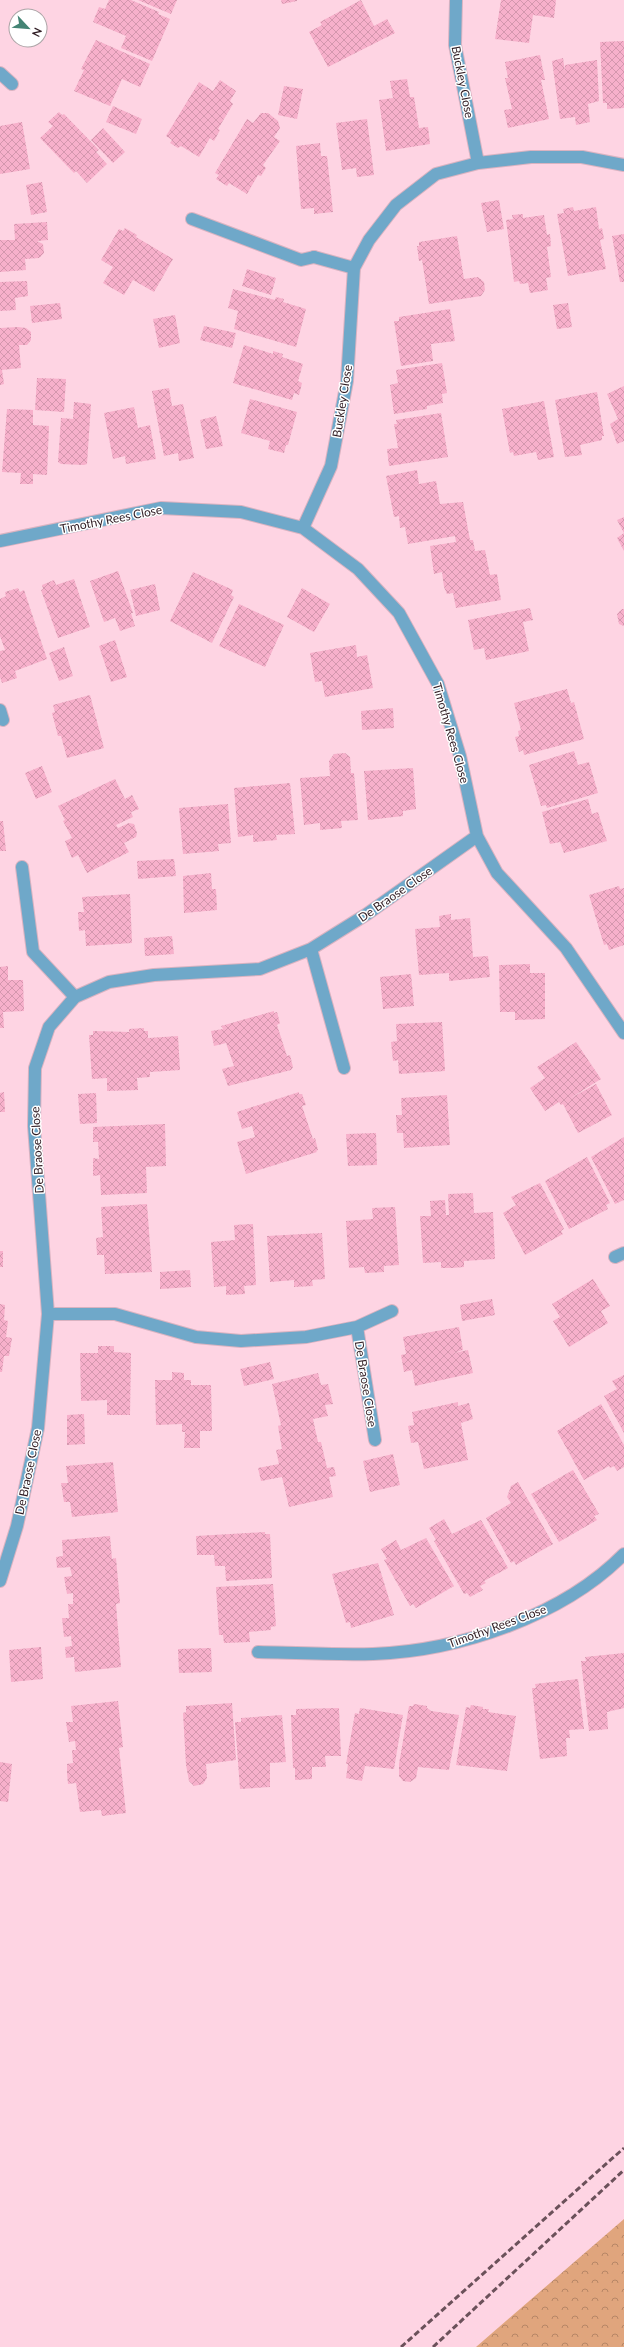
<svg xmlns="http://www.w3.org/2000/svg" width="624" height="2347" font-family="Lato,sans-serif">
  <defs>
    <pattern id="forest-crowns" width="20" height="18" patternUnits="userSpaceOnUse"><rect width="20" height="18" fill="#e0a57d"/><path d="M2 6a3 3 0 1 1 6 0M12 15a3 3 0 1 1 6 0" fill="none" stroke="#b68666"/></pattern>
    <pattern id="building-cross-hatch" width="8" height="8" patternUnits="userSpaceOnUse"><rect width="8" height="8" fill="#f7b0cb"/><path d="M0 0l8 8M0 8l8-8" fill="none" stroke="#d497ae"/></pattern>
  </defs>
  <rect width="100%" height="100%" fill="#fed4e3"/>
  <path fill="url(#forest-crowns)" d="M624,2219V2347H476Z"/>
  <path fill="url(#building-cross-hatch)" d="M109,0H131L159,12L158,14L170,19L152,61L121,48L126,36L93,22L99,7L105,9Z
    M138,0H177L171,14Z
    M281,0H297V1L282,4Z
    M361,0L374,26L387,19L395,33L328,67L309,32L322,25L320,22Z
    M501,0H556L554,18L533,15L529,43L495,39Z
    M96,40L150,64L140,87L122,79L110,106L74,91L84,70L81,69Z
    M624,41V108L607,109V103H603L600,42Z
    M540,55L545,80H541L549,119L508,128L504,110L512,109L505,78H508L505,62Z
    M563,58L565,71V65L597,60L599,101L588,104L590,122L576,125L575,117L560,119L552,61Z
    M407,79L410,97H414L419,128L428,127L430,144L386,151L379,100L393,98L390,81Z
    M220,80L236,91L230,101L233,104L218,129L220,130L214,141L210,138L199,157L181,146L178,148L170,143L172,140L166,136L199,82L213,91Z
    M284,86L303,89L297,119L278,115Z
    M113,106L142,119L136,134L106,122Z
    M59,112L62,115L64,114L99,150L96,152L107,164L87,183L76,171L74,173L40,138L53,126L48,122Z
    M261,113H268L278,121L280,128L274,137L280,141L263,165L266,168L261,176L258,175L247,194L229,183L227,186L216,179L219,175L215,173L247,119L253,123Z
    M367,119L374,175L357,177L356,168L342,170L336,123Z
    M22,122L30,169L0,174V126Z
    M103,128L125,152L113,163L91,140Z
    M320,143L321,156H327L333,212L314,214V208L301,209L296,146Z
    M42,182L47,212L31,215L26,185Z
    M499,200L504,229L487,232L481,203Z
    M573,207L574,211L596,207L599,229L602,228L604,239L600,240L606,269L568,276L557,214L564,213L563,209Z
    M523,214V218L544,215L547,235L550,234L551,246L547,247L551,277L546,278L548,290L530,293L528,283L520,284L519,281L514,282L506,220L513,219L512,215Z
    M47,222L48,240L37,241L43,244L44,253L39,258L25,259L26,270L0,272V240H15L14,224Z
    M125,228L137,235L136,237L173,259L154,292L133,280L124,295L103,283L113,267L101,260L119,229L123,231Z
    M624,234V282H620L612,236Z
    M457,236L464,279L478,277L484,282L485,290L481,296L429,304L422,260L419,261L417,246H419V242Z
    M247,269L276,278L271,295L242,286Z
    M27,281L28,296L15,298L16,310L0,311V282Z
    M233,289L275,300L276,297L284,299L283,302L306,309L296,347L234,329L238,311L228,308Z
    M60,303L62,319L32,323L30,306Z
    M568,303L572,327L557,329L553,305Z
    M450,309L455,341L431,344L433,361L401,366L394,321H399V317Z
    M175,315L180,343L159,348L153,319Z
    M204,326L236,333L232,348L200,340Z
    M18,327L26,328L31,332V340L27,345H19L21,368L2,370L4,384L0,385V328Z
    M244,345L273,354V351L283,354L282,357L303,364L298,381L302,383L299,395L294,393L292,400L233,383Z
    M442,363L447,393L442,394L443,403L427,406V409L394,414L390,385L398,383L396,370Z
    M37,378L66,379L64,412L35,410Z
    M624,386V441L617,444L610,424L618,419L607,394Z
    M169,388L172,406L183,404L194,458L179,461L178,453L164,456L152,391Z
    M597,392L604,436H602V440L580,445L582,455L565,457L555,400Z
    M250,399L297,412L288,445H286L284,453L268,449L270,441L241,433Z
    M544,401L554,457L538,460L536,452L514,456L513,452L510,453L502,409Z
    M74,402L91,404L87,464L84,465L61,464L58,462L61,418L73,419Z
    M134,407L138,428L150,425L156,459L126,464L125,456L113,459L104,413Z
    M7,409L33,410V425L49,426L47,475L33,474V484H20L21,473L2,472Z
    M441,413L448,457L389,466L387,449L398,448L394,424H397L396,420Z
    M216,416L223,446L206,449L200,420Z
    M417,470L419,484L436,481L440,504L463,502L470,540H473L475,551L485,550L490,575L497,574L501,600L456,608L453,593L447,594L444,587L442,572L434,574L430,546L456,542L455,536L408,544L405,527L400,528L399,516L394,517L386,476Z
    M624,517V533L617,520Z
    M624,533V551L617,538Z
    M118,571L133,613H131L135,626L120,631L115,618L104,622L90,581Z
    M193,572L233,590L231,595L234,597L212,643L170,621Z
    M74,579L90,627L58,638L41,590L43,589L42,585L54,580L56,585Z
    M155,584L160,610L136,616L130,590Z
    M18,588L20,592L24,590L47,659L15,671L17,678L2,683L0,677V651L5,650L0,636V599L6,596L5,592Z
    M302,588L330,604L314,632L287,617Z
    M239,604L284,625L265,667L219,646Z
    M530,608L533,620L523,622L529,651L486,660L484,648L474,650L468,620Z
    M622,609H624V626L619,624L617,614Z
    M115,640L127,677L111,682L99,646Z
    M356,645L357,657L367,655L373,688L325,697L322,681L315,682L310,653Z
    M64,647L73,676L59,681L49,653Z
    M567,689L571,703L574,702L584,739L524,755L523,750L519,752L515,737L519,736L518,731L521,730L514,703Z
    M90,695L104,748L67,758L61,736H58L52,713L55,712L53,705Z
    M393,708L394,728L362,730L361,711Z
    M574,751L578,765L589,762L598,793L547,808L546,805L541,806L529,765Z
    M345,753L350,757L351,773H354L358,820L341,821L342,828L320,830V823L304,825L300,778L330,776L329,761L334,754Z
    M42,766L52,792L36,799L25,773Z
    M413,768L416,809L403,811V816L368,820L364,771Z
    M115,779L125,799L132,795L139,809L131,812L133,817L116,825L118,828L129,823L134,824L137,833L136,837L124,843L129,852L87,873L78,855L72,858L68,849L65,841L72,838L63,821L65,820L58,806Z
    M290,783L295,834L276,835L277,840L253,842V835L238,837L234,788Z
    M588,799L592,814L598,812L607,841L564,853L560,842L550,844L542,812Z
    M228,804L231,843L218,844L219,851L183,854L179,808Z
    M0,821H3L6,851H0Z
    M174,859L176,876L138,879L137,861Z
    M211,873L212,889H216L217,910L184,913L183,876Z
    M619,886L620,889L624,888V945L609,950L607,944L604,945L589,895Z
    M130,894L132,943L86,946L85,930L79,931L78,912H84L82,897Z
    M451,914V920L470,918L473,957L488,956L490,977L449,981V973L419,975L415,929L440,927L439,916Z
    M172,936L174,954L145,956L144,938Z
    M530,964V973H545V1019L515,1020V1012H500L499,965Z
    M8,966V980H23L24,1011L3,1012L4,1028H0V967Z
    M411,974L414,1006L383,1009L380,977Z
    M274,1011V1013L277,1012L280,1023L277,1025L287,1056L290,1055L293,1067L291,1070L228,1086L222,1069L234,1066L226,1043L214,1046L211,1031L223,1029L221,1026Z
    M442,1022L445,1071L399,1074L398,1060L393,1061L391,1042L397,1041L396,1024Z
    M144,1028V1031H148V1038L178,1036L180,1070L150,1072V1077L137,1078L138,1090L107,1091V1078L92,1079L89,1035H93V1031L129,1032V1029Z
    M576,1042L601,1079L569,1099L596,1084L612,1115L578,1133L563,1104L561,1105L559,1102L545,1111L530,1088L545,1078L537,1067Z
    M4,1092L5,1112H0V1093Z
    M299,1092V1094H302L306,1105L302,1106L313,1139L315,1138L318,1150L316,1151L317,1152L246,1174L237,1142L255,1137L252,1126L242,1129L237,1112Z
    M96,1093L97,1123L80,1124L78,1094Z
    M447,1095L450,1145L404,1148L403,1133H397L396,1115H402L401,1098Z
    M165,1124L166,1166L146,1167L147,1193L101,1195L100,1175L93,1176V1158L99,1159L98,1142H93V1127Z
    M376,1133L377,1165L348,1166L346,1134Z
    M624,1137V1200L615,1204L591,1157Z
    M587,1157L610,1203L606,1205L608,1209L569,1229L545,1181Z
    M540,1183L564,1229L561,1231L563,1234L525,1255L503,1213L516,1205L511,1197Z
    M473,1193L474,1213L493,1212L495,1259L464,1261V1267L452,1268H441V1262L423,1263L420,1216H431L430,1201L445,1200L446,1215H449L448,1194Z
    M147,1204L152,1272L105,1274L104,1255H97L96,1238L103,1237L101,1207Z
    M395,1207L399,1265L384,1266V1272L365,1273L364,1267L349,1268L346,1221L373,1219L372,1208Z
    M253,1224L256,1285L244,1286L245,1294L226,1295V1286L214,1287L211,1242L235,1240L234,1225Z
    M322,1233L325,1279L312,1280L313,1286L294,1287V1280L270,1282L267,1236Z
    M0,1251H3V1267H0Z
    M190,1270L191,1287L160,1289V1272Z
    M593,1279L610,1306L601,1311L608,1323L569,1347L553,1321L560,1317L552,1304Z
    M492,1299L495,1315L462,1321L460,1305Z
    M0,1304L5,1305L4,1320L8,1321L6,1337L12,1338L9,1356H4L2,1372H0Z
    M459,1327L463,1350L454,1353L468,1350L473,1373L415,1386L412,1370L404,1372L401,1355L406,1354L403,1337Z
    M98,1346H114V1352L131,1353L130,1415H107V1400L81,1401L80,1353H98Z
    M270,1362L274,1379L244,1386L240,1369Z
    M172,1372L184,1373V1380H191V1385H211L212,1431H200V1448H184L185,1432H182V1424L156,1425L155,1380H172Z
    M318,1373L321,1385L328,1384L333,1404L325,1405L328,1416L313,1419L318,1442H321L327,1468L334,1467L336,1476L329,1477L333,1497L289,1507L282,1477L261,1481L258,1468L279,1464L276,1450L282,1449L278,1426L281,1425L272,1384Z
    M624,1375V1433L604,1396L617,1389L612,1381Z
    M458,1402V1406L469,1403L473,1419L461,1423L468,1460L424,1469L418,1442L411,1443L408,1426L414,1425L412,1412Z
    M601,1404L624,1445V1467L617,1471L614,1466L610,1468L609,1466L584,1480L557,1431Z
    M84,1414L85,1444L67,1445V1415Z
    M393,1454L400,1485L370,1492L363,1461Z
    M113,1462L118,1512L72,1517L70,1502H64L61,1483H68L66,1466Z
    M573,1470L599,1514L594,1516L597,1520L559,1542L531,1494Z
    M518,1482L553,1544L516,1565L514,1561L511,1563L486,1518L511,1503L507,1497L511,1486Z
    M444,1519L452,1534L481,1520L508,1568L484,1581L486,1583L480,1586L483,1590L470,1597L467,1593L464,1594L434,1541L436,1540L429,1528Z
    M265,1532V1534H270L272,1578L226,1581L225,1566H215L214,1555H197L196,1536Z
    M110,1536L112,1559L116,1558L120,1603L116,1604L121,1667L75,1672L74,1657L66,1658L65,1647L72,1646L71,1636L64,1637L62,1618H69L68,1604H73V1593L67,1594L64,1577L72,1576L70,1567L57,1568L56,1557L63,1556L62,1540Z
    M426,1538L454,1586L416,1608L413,1604L410,1606L384,1560L387,1559L381,1549L396,1540L401,1550Z
    M378,1563L394,1615L351,1628L350,1622L346,1623L332,1574Z
    M273,1584L276,1626L271,1627V1630L249,1632L250,1642L224,1643L223,1635H219L216,1587Z
    M41,1647L43,1679L11,1682L9,1650Z
    M211,1648L212,1672L179,1673L178,1649Z
    M624,1653V1708L607,1712L608,1729L589,1731L581,1661H586L585,1657Z
    M578,1679L584,1729L569,1730L570,1738H566L567,1756L540,1759L532,1688H536L535,1684Z
    M118,1701L123,1747L119,1748L126,1813L102,1816L101,1810L80,1812L76,1783L68,1784L67,1773V1764L73,1763L72,1750H76L75,1741L69,1742L66,1722H73L71,1706Z
    M232,1703L236,1760L206,1764L207,1778L203,1784L194,1786L189,1781L186,1765L183,1713L186,1712V1706Z
    M414,1704L427,1706V1708L431,1711L459,1715L449,1770L418,1767L416,1778L410,1782L403,1781L399,1776V1764L409,1706H413Z
    M471,1705L483,1707V1709H489L488,1712L516,1716L507,1771L456,1765L466,1707L470,1708Z
    M339,1708L341,1756H325L326,1767H312V1779L295,1780V1768H293L291,1715H296V1709Z
    M360,1708L403,1715L394,1769L365,1766L362,1781L346,1778L348,1764H346L355,1713L359,1714Z
    M282,1715L286,1762L270,1763V1787L240,1789L235,1722H241V1718Z
    M0,1762L12,1764L8,1802L0,1801Z"/>
  <g fill="none" stroke-linecap="round" stroke-linejoin="round">
    <g stroke="#d9b3c1" stroke-width="14">
      <path id="lane" d="M192,219L301,260L314,257
        M0,710L3,720"/>
    </g>
    <g stroke="#d9b3c1" stroke-width="14">
      <path id="street" d="M456,0L455,45L478,163
        M0,73L12,84
        M314,257L354,268
        M303,528L331,466L347,381L354,268L369,240L396,205L436,174L478,163L531,157H582L624,165
        M0,541L161,508L241,512L303,528L358,569L399,613L438,684L460,756L477,836L497,873L566,948L624,1033
        M22,867L33,952L75,997
        M311,949L344,1068
        M615,1257L624,1253
        M392,1311L357,1327L306,1337L241,1341L196,1337L115,1314H48L34,1126L35,1068L49,1027L75,997L109,982L154,975L260,969L311,949L367,914L477,836
        M357,1327L375,1440
        M0,1581L17,1526L38,1428L48,1314
        M258,1652C296,1653 335,1655 373,1654C459,1651 563,1616 624,1554"/>
    </g>
    <use href="#lane" stroke="#6fa8c9" stroke-width="12"/>
    <use href="#street" stroke="#6fa8c9" stroke-width="12"/>
    <path stroke="#6b515a" stroke-width="3" stroke-dasharray="6 3" stroke-linecap="butt" d="M401,2347L624,2148
      M433,2347L624,2170"/>
  </g>
  <g text-anchor="middle" dominant-baseline="central" stroke-width="3" stroke-linejoin="round" paint-order="stroke">
    <g font-size="12" fill="#301d24" stroke="#fff">
      <text transform="translate(463 82) rotate(79)">Buckley Close</text>
      <text transform="translate(342 401) rotate(-81)">Buckley Close</text>
      <text transform="translate(111 519) rotate(-11)">Timothy Rees Close</text>
      <text transform="translate(451 733) rotate(74)">Timothy Rees Close</text>
      <text transform="translate(395 894) rotate(-35)">De Braose Close</text>
      <text transform="translate(37 1150) rotate(-93)">De Braose Close</text>
      <text transform="translate(366 1384) rotate(81)">De Braose Close</text>
      <text transform="translate(28 1472) rotate(-78)">De Braose Close</text>
      <text transform="translate(497 1626) rotate(-20)">Timothy Rees Close</text>
    </g>
  </g>
  <g transform="translate(28 28) rotate(116)"><circle r="19" fill="#ffffff" stroke="#aca5a7"/>
  <path d="M0-3L7 15L0 10L-7 15Z" fill="#438474"/>
  <text y="-6" font-size="11" font-weight="bold" text-anchor="middle" fill="#301d24">N</text>
  </g>
</svg>
